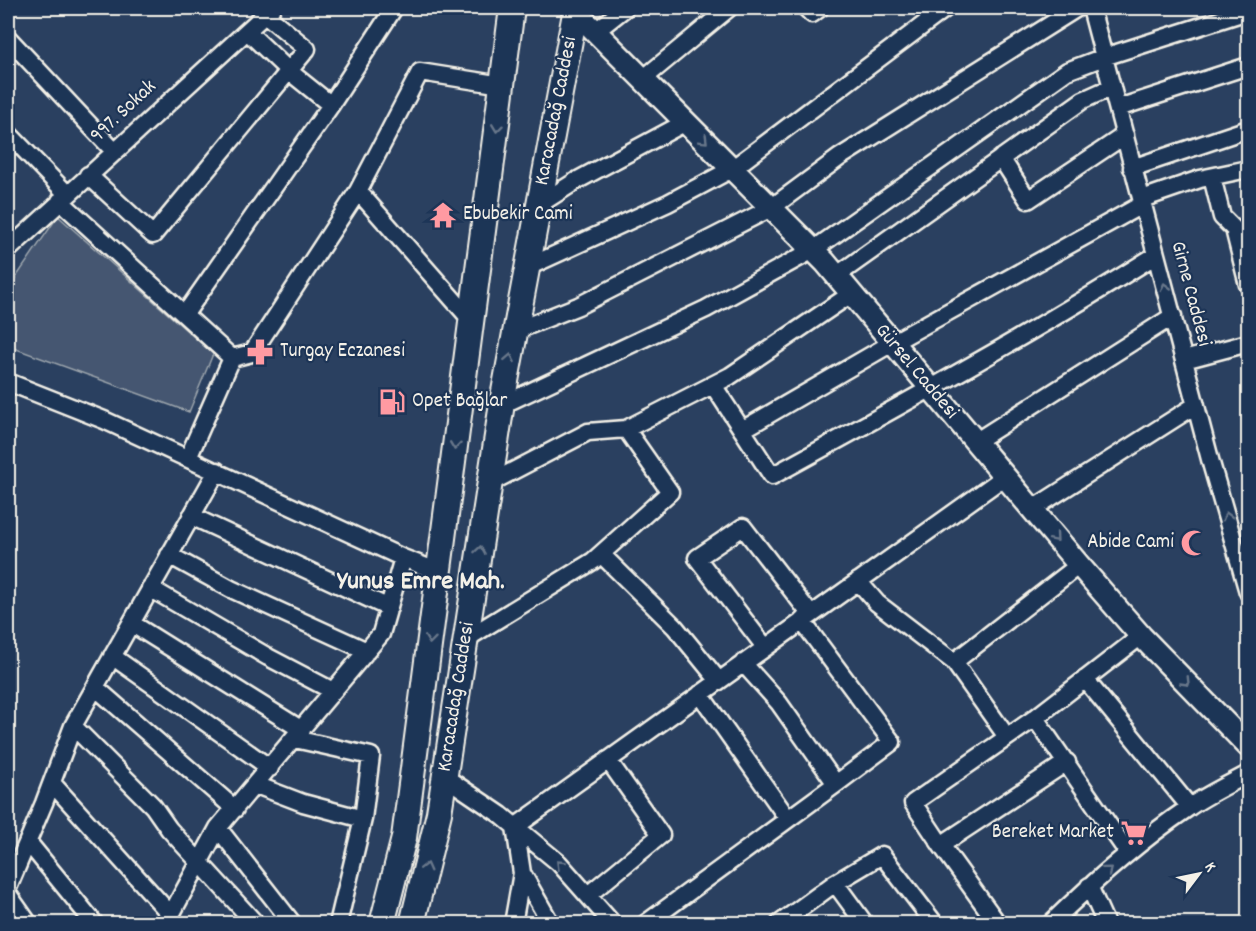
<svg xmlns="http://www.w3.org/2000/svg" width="1256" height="931" font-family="Dekko,sans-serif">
  <rect width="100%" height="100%" fill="#2a4060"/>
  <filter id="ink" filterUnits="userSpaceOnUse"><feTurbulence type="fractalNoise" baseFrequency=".0167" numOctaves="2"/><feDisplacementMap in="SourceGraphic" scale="12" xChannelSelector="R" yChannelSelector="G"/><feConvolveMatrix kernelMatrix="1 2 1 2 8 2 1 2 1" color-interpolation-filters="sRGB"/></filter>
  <g filter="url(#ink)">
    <path fill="#445771" stroke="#9ca4ac" stroke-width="1.5" d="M58,216L213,354L189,412L8,346V289Z"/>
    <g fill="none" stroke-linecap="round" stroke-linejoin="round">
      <g stroke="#f4f1e8" stroke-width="21">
        <path id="minor" d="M806,8L812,14L820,8
          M1091,8L1211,463L1248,592
          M247,31L290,72L331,105L394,8
          M596,31L625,8
          M8,38L114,151
          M643,79L729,8
          M1118,108L1248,66
          M8,133L67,194
          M1001,158L1028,200L1125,135
          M1132,168L1248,129
          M88,175L153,235L307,49L265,14
          M1212,177L1222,217L1234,229L1248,285
          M358,191L420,72L502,85
          M1142,199L1200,179L1248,169
          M60,201L232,358L188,458
          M540,204L576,181L686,122
          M8,250L272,8
          M528,267L668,203L732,169L946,8
          M836,276L1083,100L1112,87
          M185,314L331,105
          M515,331L578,306L771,208L840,157L1077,8
          M232,358L252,353L358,191L472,321
          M1184,360L1248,343
          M8,382L104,420L403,558L439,572
          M713,385L772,476C902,405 1031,334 1156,255
          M502,405L706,309L813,250L1067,71L1104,57L1248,11
          M742,430L892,343L1143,204
          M975,442L1173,316
          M490,483L588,432L626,429L730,376L851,294
          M1031,510L1196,405
          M191,516L389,608
          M601,554L675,627L719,681
          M169,555L231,589L367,651
          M858,581L877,603L954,662L1079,565
          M150,588L268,657L333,691
          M802,621L892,742L836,784
          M131,623L302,730
          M466,639L593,561L670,492L626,429
          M765,647L697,558L743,527L811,615
          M112,656L270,768
          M954,662L1007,737
          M1085,679L1189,806
          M95,687L235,809
          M700,694L788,819
          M1035,718L913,803L941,845L1067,762
          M73,726L153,806L169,829L256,924
          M295,739L371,756L363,819L338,924
          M445,777L501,815L559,863L613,924
          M52,783L171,915
          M256,785L303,803L363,819
          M218,828L293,924
          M28,842L95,924
          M941,845L998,924
          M1128,853L1035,718L1141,636
          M835,883L865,924
          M1089,886L1106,924
          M8,888L44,803L73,726L217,471
          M8,894L29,924
          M588,895L661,835L608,760
          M166,924L218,828L381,634L403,558
          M513,924L522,873
          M551,924L522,873L515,827L1004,477
          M645,924L836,784L779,703L743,663
          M779,924L835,883L882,855L935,924
          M1050,924C1093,882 1138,842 1188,808C1206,795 1228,785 1248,774"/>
      </g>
      <g stroke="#f4f1e8" stroke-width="26">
        <path id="major" d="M572,8L825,262L1079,565L1141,636L1248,746"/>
      </g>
      <g stroke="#f4f1e8" stroke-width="28">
        <path id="highway" d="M382,924L404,838L512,8
          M412,924L439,813L503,397L576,8"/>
      </g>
      <use href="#minor" stroke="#1d3557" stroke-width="16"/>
      <use href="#major" stroke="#1d3557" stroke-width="21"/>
      <use href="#highway" stroke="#1d3557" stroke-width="24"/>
    </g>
    <defs><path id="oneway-chevron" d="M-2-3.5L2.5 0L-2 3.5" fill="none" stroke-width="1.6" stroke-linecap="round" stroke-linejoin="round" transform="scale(1.5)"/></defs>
    <g stroke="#68778a">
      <use href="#oneway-chevron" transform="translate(497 128) rotate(97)"/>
      <use href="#oneway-chevron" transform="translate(704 140) rotate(45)"/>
      <use href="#oneway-chevron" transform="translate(1165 287) rotate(-105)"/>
      <use href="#oneway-chevron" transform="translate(510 358) rotate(-79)"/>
      <use href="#oneway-chevron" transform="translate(455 446) rotate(97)"/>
      <use href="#oneway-chevron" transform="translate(1227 516) rotate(-106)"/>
      <use href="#oneway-chevron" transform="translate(1055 538) rotate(49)"/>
      <use href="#oneway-chevron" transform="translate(480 550) rotate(-81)"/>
      <use href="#oneway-chevron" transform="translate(430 640) rotate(97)"/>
      <use href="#oneway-chevron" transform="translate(1186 682) rotate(46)"/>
      <use href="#oneway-chevron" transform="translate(560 864) rotate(-136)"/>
      <use href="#oneway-chevron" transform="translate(426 867) rotate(-76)"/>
      <use href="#oneway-chevron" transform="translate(1108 870) rotate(-40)"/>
    </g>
  </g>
  <defs>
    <g id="temple-bare" transform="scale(2.07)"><path d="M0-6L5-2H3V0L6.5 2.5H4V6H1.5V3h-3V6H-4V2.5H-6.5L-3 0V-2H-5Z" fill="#ff9aa2" stroke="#1d3557" stroke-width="2.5" paint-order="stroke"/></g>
    <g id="pharmacy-bare" transform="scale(2.07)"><path d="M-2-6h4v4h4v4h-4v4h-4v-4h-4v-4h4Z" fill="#ff9aa2" stroke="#1d3557" stroke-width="2.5" paint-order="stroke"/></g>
    <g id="fuel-bare" transform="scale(2.07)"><path d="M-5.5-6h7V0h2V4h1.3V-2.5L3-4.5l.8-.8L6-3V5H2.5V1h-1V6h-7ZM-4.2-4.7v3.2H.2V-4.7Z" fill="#ff9aa2" stroke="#1d3557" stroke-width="2.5" paint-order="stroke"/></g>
    <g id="mosque-bare" transform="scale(2.07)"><path d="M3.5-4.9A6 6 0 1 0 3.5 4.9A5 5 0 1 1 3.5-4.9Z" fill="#ff9aa2" stroke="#1d3557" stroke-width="2.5" paint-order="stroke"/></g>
    <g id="supermarket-bare" transform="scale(2.07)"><path d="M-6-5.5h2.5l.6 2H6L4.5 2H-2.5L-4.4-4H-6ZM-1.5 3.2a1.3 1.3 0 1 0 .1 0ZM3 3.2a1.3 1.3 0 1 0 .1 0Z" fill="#ff9aa2" stroke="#1d3557" stroke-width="2.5" paint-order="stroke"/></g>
  </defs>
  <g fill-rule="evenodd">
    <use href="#temple-bare" x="443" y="215"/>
    <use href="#pharmacy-bare" x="260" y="352"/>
    <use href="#fuel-bare" x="392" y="402"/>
    <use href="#mosque-bare" x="1194" y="543"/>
    <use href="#supermarket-bare" x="1134" y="833"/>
  </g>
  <g text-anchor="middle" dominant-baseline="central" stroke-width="4.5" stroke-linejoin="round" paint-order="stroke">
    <g font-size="21" fill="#f4f1e8" stroke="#1d3557">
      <text transform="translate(557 111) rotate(-79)">Karacadağ Caddesi</text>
      <text transform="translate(124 112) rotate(-43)">997. Sokak</text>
      <text transform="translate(1190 294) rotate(75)">Girne Caddesi</text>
      <text transform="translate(916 372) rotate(50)">Gürsel Caddesi</text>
      <text transform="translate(457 697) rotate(-81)">Karacadağ Caddesi</text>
    </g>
    <g font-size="21" fill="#f4f1e8" stroke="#1d3557" text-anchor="start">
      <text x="463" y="215">Ebubekir Cami</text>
      <text x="280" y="352">Turgay Eczanesi</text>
      <text x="412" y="402">Opet Bağlar</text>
      <text x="1174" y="543" text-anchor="end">Abide Cami</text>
      <text x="1114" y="833" text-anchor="end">Bereket Market</text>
    </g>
    <g font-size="27" font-weight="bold" fill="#f4f1e8" stroke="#1d3557">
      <text x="421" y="582">Yunus Emre Mah.</text>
    </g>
  </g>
  <rect width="1256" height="931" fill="none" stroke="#1d3557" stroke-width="30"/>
  <rect x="15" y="15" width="1226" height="901" fill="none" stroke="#f4f1e8" stroke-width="2" filter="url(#ink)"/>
  <g transform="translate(1199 874) rotate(58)" stroke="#1d3557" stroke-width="4.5" paint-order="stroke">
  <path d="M0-4.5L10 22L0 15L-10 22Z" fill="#f4f1e8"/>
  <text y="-9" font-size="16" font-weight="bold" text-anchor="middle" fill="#f4f1e8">K</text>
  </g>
</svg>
